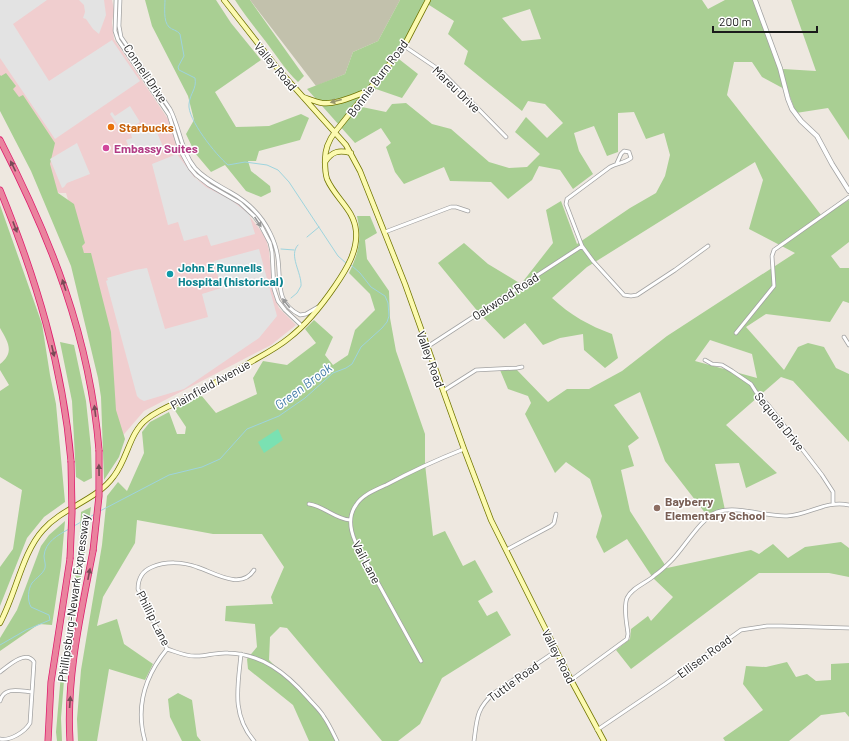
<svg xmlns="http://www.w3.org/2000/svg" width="849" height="741" font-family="Barlow,sans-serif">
  <rect width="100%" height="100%" fill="#eee8e0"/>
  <path fill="#f0cecf" d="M0,0H112L114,10L112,22L114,39L168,119L178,146L196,179L240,204L258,227L266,238L269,251L273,294L279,308L296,325L271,345L144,411L119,440L106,329L66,193H59L48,187L0,95Z"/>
  <path fill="#c2c1ac" d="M250,0H400L378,41L353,52L345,74L316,86Z"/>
  <path fill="#a9cf93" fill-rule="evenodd" d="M145,0H216L231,23L261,60L215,92L236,127L269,126L301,114L309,118L300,140L259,151L256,161H248L251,171L270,186L271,192L261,197L246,191L225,165L211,172L195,153L186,134L194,120L188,96L152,26Z
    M235,0H250L304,76L298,82C284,69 275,53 263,38C253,25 243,13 235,0Z
    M400,0H702L708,9L725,0H755L783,69L816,71L791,0H849V140L828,108L796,113L788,91L762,77L752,62H734L727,95C758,135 790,174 821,215L849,200V242L831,256L840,268H849V303L843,301L830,322L766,314L746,327L784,370L798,347L808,343L824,347L836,368L849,374V442L793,381L781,377L726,425L777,473L746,488L739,463L715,464L725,510L709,518L665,461L640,392L614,405L639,438L628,446L634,466L621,470L630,511L667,568L751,550L759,554L773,544L788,558L805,547L841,542L849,548V577L829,573H759L631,669L616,650L630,639L631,629L648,616L651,621L673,597L653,578L627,539L604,553L596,537L602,516L590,479L566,462L555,473L525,414L531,403L528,396L508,389L500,370L515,368L548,402L567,389H589L622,371L667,336L795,253L749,229L763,180L755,162L587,267L552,298C570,315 590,326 612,334L618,358L605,368L584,350L583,334L560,338L543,345L525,323L504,339L479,313L438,263L464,243L488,264L521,284L553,243L546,210L561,201L577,244L630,208L656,193L665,176L670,155L664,133L646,139L634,112L618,113V152L607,156L594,126L574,133L579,151L593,174L573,189L560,170L539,166L532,180L508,199L491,182L450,181L444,167L404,184L395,172L386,147L391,143L381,128L355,143L307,89L345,74L353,52L378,41ZM426,3L454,21L448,34L468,51L464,64L522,111L528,101L545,104L563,123L547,138L526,117L515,132L540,154L527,167L509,168L489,162L451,129L432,124L406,103L392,104L386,112L362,107L376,89L402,98L418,74L395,56L401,48ZM530,9L541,39L522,41L502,18ZM710,340L752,354L757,378L695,361Z
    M6,73L16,86L13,89L19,97L23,95L55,143L50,164L58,193L74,204L85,243L82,246L84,253H91L111,332L116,410L125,439L119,457L104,480L101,397L98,378L71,266L31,171L0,111V75L1,76Z
    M0,205L42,324L50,375L56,404L65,502L44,517L27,538L0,606V567L13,549L22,490L0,477V391L9,385L0,370V364C15,352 8,342 0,328Z
    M357,216H370L377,233L365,240L367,259L389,291L390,318L396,351L425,434V464L433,536L445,531L463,566L475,560L493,592L478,601L487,616L497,611L511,635L442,678L420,724L398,741H382L287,628L280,627L270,637L269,660L318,709L337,741H309L293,705L248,669L247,659L257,647L255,624L225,621L226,606L273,604L271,597L284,567L262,534H213L137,520L135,543L103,597L97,626L117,619L124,644L153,664L145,680L109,669L97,741H78L77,719L81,670L102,545L107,496L118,482L127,491L144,453L142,432L150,422L169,412L177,434H185L186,427L174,409L201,395L216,413L257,394L253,378L263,361L287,365L316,343L305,329L314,320L333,337L325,355L333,365L348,355L355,330L375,310L370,294L349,273C359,252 362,239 357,216Z
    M60,342L74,345L86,401L91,448L92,478L84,482L76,477L72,401Z
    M91,507L84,559L65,668L61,718L62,741H57L56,732L62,662L79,551L81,512Z
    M65,521L61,566L52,625L39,624L0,651V638L17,610L41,546L49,535Z
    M787,662L796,677L807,674L816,681L831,680V664L849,663V717L845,712L821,715L789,741H725L723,738L763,710L743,684L746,666L766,667Z
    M178,693L192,700L197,736L201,741H182L170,717L168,699Z"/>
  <path fill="#7ae1b2" d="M278,429L283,440L264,453L258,442Z"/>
  <path fill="#e3e3e3" d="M0,0H47L13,24L49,81L112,40L140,81L55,139L0,58Z
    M79,0H104L106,15L99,34L93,29L86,19L83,18L85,12L84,5Z
    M130,106L140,122L128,130L126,127L121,130L110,114L112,112L115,116Z
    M149,126L151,130L155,128L164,149L160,150L155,146L132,156L126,140L132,138L131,134Z
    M77,143L90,174L67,183L64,187L62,188L50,159Z
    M177,154L194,177L206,187L231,200L249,214L255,234L211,246L207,235L184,241L178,222L168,225L152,164Z
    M259,249L277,316L259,338L184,389L144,401L140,399L137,396L106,281L108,280L107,278L135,270L147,268L165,329L208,317L202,294L221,288L214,261Z"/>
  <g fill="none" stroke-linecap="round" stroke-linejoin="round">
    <path stroke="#9ed4de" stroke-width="1" d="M165,0C165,7 163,21 169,27C172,30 177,30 180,34L184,56L178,67L179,70L195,78C197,89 190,93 189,104C187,119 216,155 228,165L245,162L267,165L278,170L289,182L338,256L346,263
      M307,237L319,227
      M281,249L294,250
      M291,298L297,293L301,286C302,273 288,255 298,245
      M100,511L169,475L202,467L220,459L247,429L279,416L305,398L333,373L346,368L352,364L361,347L382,328L387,322L389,316L388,303L385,296L371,287L360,273L351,265
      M74,526L95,514
      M0,645L26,630L50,620L49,615L31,607C27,600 28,589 32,583C36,578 43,574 45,568C46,564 44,560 44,556C45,542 58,535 69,529"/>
    <g stroke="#a2a2a2" stroke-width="4.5">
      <path id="minor" d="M116,0L115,31L118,40L169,115L180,150L190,168L196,175L209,185L240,203L254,216L260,224L270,243L272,252L274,289L278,301L285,310L302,326
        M120,0L119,26L121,37L170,109C180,128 181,151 195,168C205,179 218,185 230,192C248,202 261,214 270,233C274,241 277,250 278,259C281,282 275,303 300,315L306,314L318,307
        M404,46L441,71L506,137
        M617,163L621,154L624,151L629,152L631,158C625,163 617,163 610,167L567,199L566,204L582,246L593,261L624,295L631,296L637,295L675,270L708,246
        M385,232L451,207H456L468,211
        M736,333L774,286L772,256L774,250L849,197
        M844,337L849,345
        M427,347L582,246
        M705,360L712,364L722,365L732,371L751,384L756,392L769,406L822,475L833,492V504
        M443,391L476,370L517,368L522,367
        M309,504C324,506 335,519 350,520
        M506,550L551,526L554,523L556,514
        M254,570C241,591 213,572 197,567C183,562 166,561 152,567C142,571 138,578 138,589L167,649C177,652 187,657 197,656C207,656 217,652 228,653C262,654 286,673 308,698C313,704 320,710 324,717C329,724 333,733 337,741
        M241,654C238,686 231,714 254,741
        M421,661L355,541C350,529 348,516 356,505C362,495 375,490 386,485C412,471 436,460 464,449
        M0,672C8,666 26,649 34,662L30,723C25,732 10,741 0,739
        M571,680L627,639L628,634C627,624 623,608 627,598C632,587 647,583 655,575C661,571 666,566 671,561C684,548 701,518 717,512C737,505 765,517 787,516C809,515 826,500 849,505
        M0,701C4,686 20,691 32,692
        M597,730L665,684L741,630L767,626H782L849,628
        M145,741C135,706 145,676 167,649
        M474,741C477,719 476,709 494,693L556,651"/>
    </g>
    <g stroke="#a2a2a2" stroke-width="5.5">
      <path id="tertiary" d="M755,0L780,68L788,99L792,109L801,121L817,136L832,164L849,191"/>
    </g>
    <g stroke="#717500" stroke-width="6">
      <path id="secondary" d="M224,0L278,69L346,145L360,171L405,284L464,449L491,520L571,680L604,741
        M303,97C309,99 316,102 322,103C337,105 355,95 369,91
        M325,162C332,151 339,150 351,153
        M0,623C16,594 22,553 43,530C63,507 96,501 114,476C128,458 129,433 147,419C162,407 181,402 197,393C215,383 232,373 249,363C263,355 277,348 289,338C307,324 322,305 335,286C346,270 358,251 356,231C354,209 335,198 327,179C325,173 325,166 325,160C325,149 328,141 335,132L404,46L428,0"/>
    </g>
    <g stroke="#de1b6c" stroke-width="7">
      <path id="motorway" d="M0,140C51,239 90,338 99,450
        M0,190C36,278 63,367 71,461
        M48,741L51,682L70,559
        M70,741C66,677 81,613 93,551"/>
    </g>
    <use href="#minor" stroke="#fff" stroke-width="3"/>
    <use href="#tertiary" stroke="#fff" stroke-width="4"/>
    <use href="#secondary" stroke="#fcfab0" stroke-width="4.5"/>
    <use href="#motorway" stroke="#ea839e" stroke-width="5.5"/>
    <g stroke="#de1b6c" stroke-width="7" stroke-linecap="butt">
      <path id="motorway-bridge" d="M93,551L99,496V450
        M70,559L72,512L71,461"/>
    </g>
    <use href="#motorway-bridge" stroke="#ea839e" stroke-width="5.5"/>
  </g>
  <defs><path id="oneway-solid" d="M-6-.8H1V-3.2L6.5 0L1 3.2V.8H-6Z"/></defs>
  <use fill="#97966d" href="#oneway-solid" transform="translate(336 101) rotate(165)"/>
  <g fill="#784a56">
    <use href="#oneway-solid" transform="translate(13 166) rotate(-116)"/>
    <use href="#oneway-solid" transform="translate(15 227) rotate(69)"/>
    <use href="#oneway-solid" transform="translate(64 285) rotate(-108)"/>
    <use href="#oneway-solid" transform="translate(53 351) rotate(77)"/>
    <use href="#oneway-solid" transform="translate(95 411) rotate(-97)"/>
    <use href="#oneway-solid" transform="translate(99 470) rotate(-91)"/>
    <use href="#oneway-solid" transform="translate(89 574) rotate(-79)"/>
    <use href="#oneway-solid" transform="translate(70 702) rotate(-86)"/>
  </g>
  <g fill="#989898">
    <use href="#oneway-solid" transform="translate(258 222) rotate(56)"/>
    <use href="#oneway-solid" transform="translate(286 303) rotate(-128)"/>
  </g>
  <circle fill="#e8710a" stroke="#fff" stroke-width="1.5" cx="111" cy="127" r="4"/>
  <circle fill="#d1479c" stroke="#fff" stroke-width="1.5" cx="106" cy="148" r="4"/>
  <circle fill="#0f9aa8" stroke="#fff" stroke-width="1.5" cx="170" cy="274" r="4"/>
  <circle fill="#8d6e63" stroke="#fff" stroke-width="1.5" cx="657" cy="508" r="4"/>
  <g text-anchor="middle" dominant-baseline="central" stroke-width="3" stroke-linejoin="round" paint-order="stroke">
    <g font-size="12" fill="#1b1b1b" stroke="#fff">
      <text transform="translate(276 66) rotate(50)">Valley Road</text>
      <text transform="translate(146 73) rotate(56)">Connell Drive</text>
      <text transform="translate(377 78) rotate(-53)">Bonnie Burn Road</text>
      <text transform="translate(457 89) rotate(44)">Mareu Drive</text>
      <text transform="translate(505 296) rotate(-33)">Oakwood Road</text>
      <text transform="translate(431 359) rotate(70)">Valley Road</text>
      <text transform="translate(210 384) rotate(-29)">Plainfield Avenue</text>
      <text transform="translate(780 421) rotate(51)">Sequoia Drive</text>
      <text transform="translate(367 562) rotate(62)">Vail Lane</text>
      <text transform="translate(73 598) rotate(-82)">Phillipsburg-Newark Expressway</text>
      <text transform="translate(154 618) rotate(63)">Phillip Lane</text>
      <text transform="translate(559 656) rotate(63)">Valley Road</text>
      <text transform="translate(704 656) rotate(-36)">Ellisen Road</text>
      <text transform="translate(513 681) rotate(-36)">Tuttle Road</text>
    </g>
    <g font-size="12" font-weight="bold" fill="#c56008" stroke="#fff" text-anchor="start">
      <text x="119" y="127">Starbucks</text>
    </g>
    <g font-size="12" font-weight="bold" fill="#b23c85" stroke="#fff" text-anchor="start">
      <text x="114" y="148">Embassy Suites</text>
    </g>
    <g font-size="12" font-weight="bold" fill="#0d838f" stroke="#fff" text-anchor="start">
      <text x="178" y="267">John E Runnells<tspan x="178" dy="14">Hospital (historical)</tspan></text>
    </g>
    <g font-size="12" font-weight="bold" fill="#785e54" stroke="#fff" text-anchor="start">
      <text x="665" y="501">Bayberry<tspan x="665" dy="14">Elementary School</tspan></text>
    </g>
    <g font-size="13" font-style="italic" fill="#417ba6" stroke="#fff">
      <text transform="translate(303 386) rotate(-37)">Green Brook</text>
    </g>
  </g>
  <path d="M713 26v6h104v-6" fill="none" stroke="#1b1b1b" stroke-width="2"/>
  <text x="719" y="26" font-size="12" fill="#1b1b1b" stroke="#ffffff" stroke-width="3" paint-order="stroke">200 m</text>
</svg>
